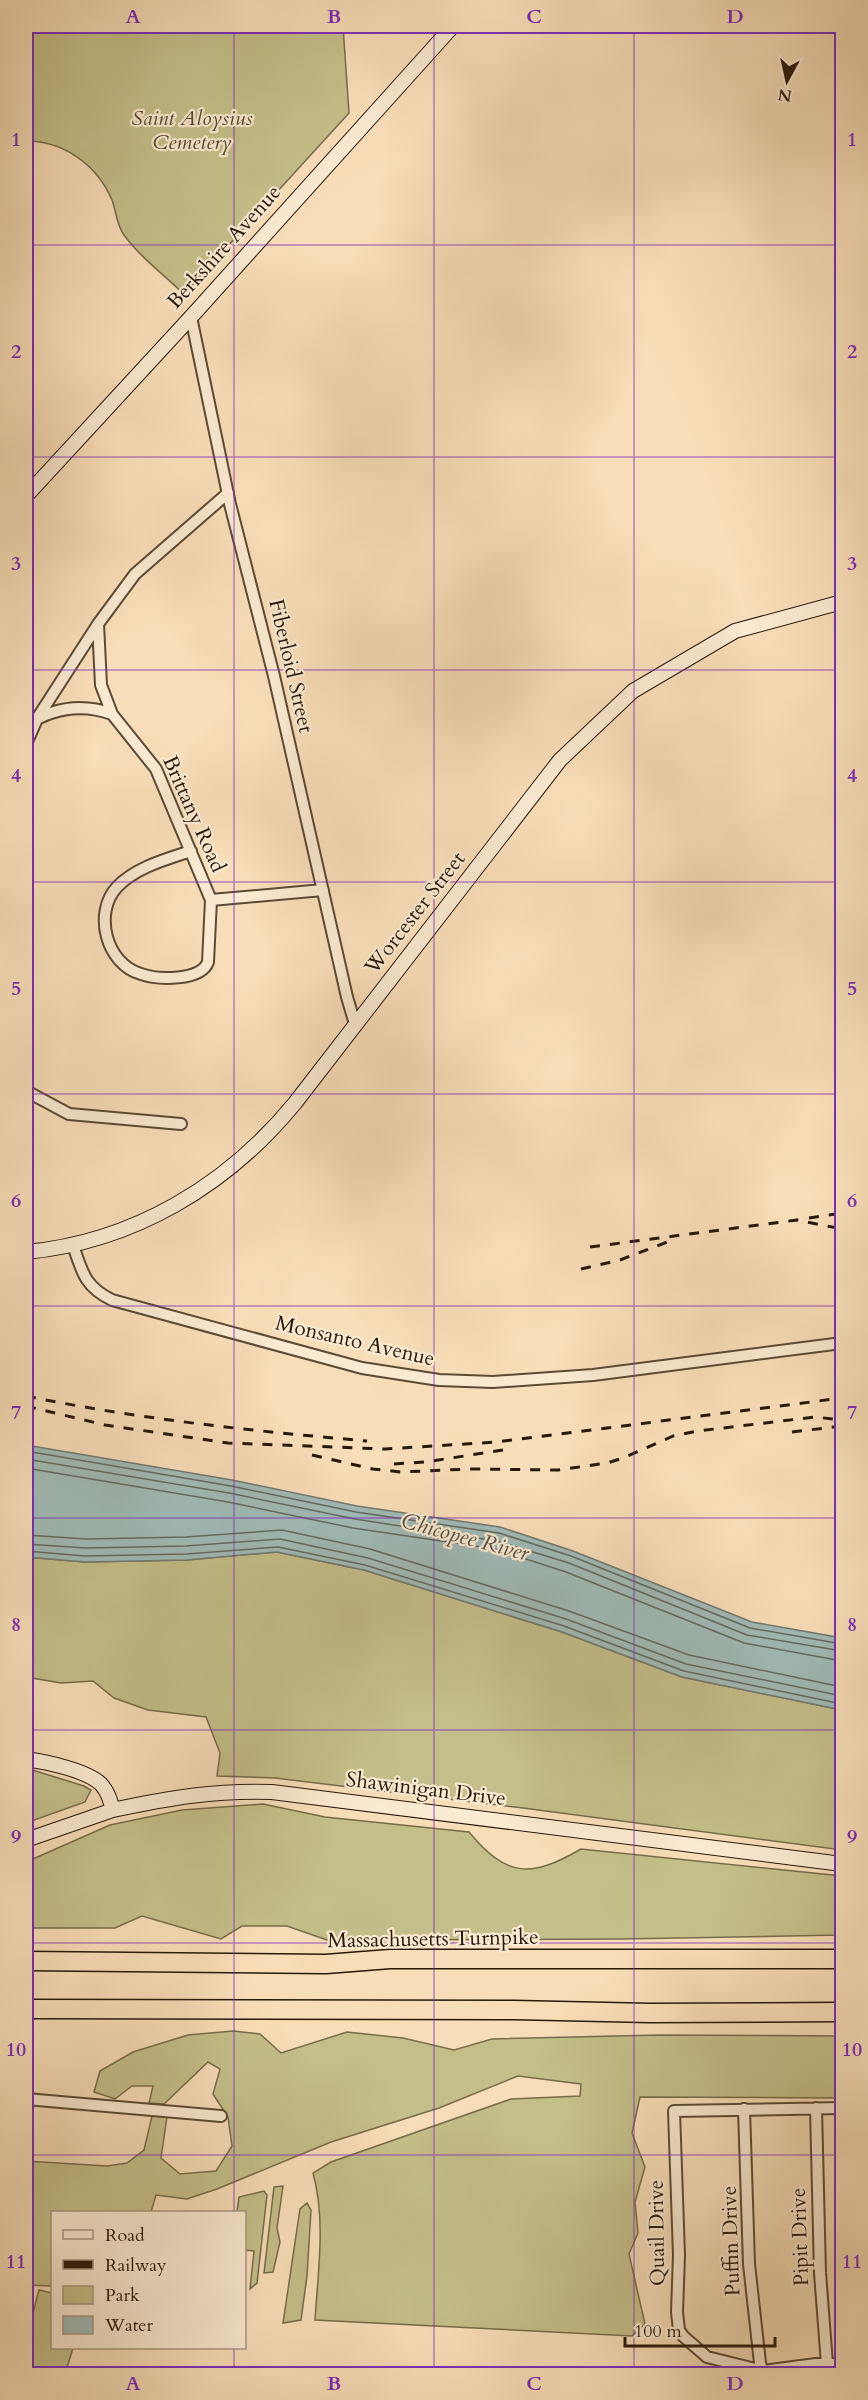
<svg xmlns="http://www.w3.org/2000/svg" width="868" height="2400" font-family="Cardo,serif">
  <rect width="100%" height="100%" fill="#f8deb8"/>
  <filter id="stains"><feTurbulence type="fractalNoise" baseFrequency=".00333" numOctaves="4"/><feColorMatrix values="0 0 0 0 .2 0 0 0 0 .09 0 0 0 0 .02 0 0 0 .5 -.17"/></filter>
  <radialGradient id="worn" r=".72"><stop offset=".6" stop-color="#630" stop-opacity="0"/><stop offset="1" stop-color="#630" stop-opacity=".3"/></radialGradient>
  <path fill="#c4bf8a" stroke="#766c4a" stroke-width="1.5" d="M26,26H343L349,113L184,294C164,275 140,257 124,235C117,226 116,211 112,200C97,165 64,141 26,141Z
    M277,1552L364,1570L562,1632L682,1677L842,1710V1850L523,1808L275,1778L217,1776L220,1753L206,1717L148,1710L114,1698L93,1681L61,1683L26,1677V1557L85,1562L187,1560Z
    M26,1768L84,1786L91,1790L85,1802L26,1823Z
    M263,1804L325,1817L469,1832C507,1878 531,1878 581,1849L842,1876V1935L622,1939L327,1940L287,1926H242L221,1939L142,1916L115,1928H26V1862L110,1825L182,1810Z
    M233,2031L260,2034L281,2053L347,2032L403,2038L454,2050L492,2039L660,2035L842,2036V2098L640,2097L632,2133L645,2167L635,2202L638,2233L629,2254L645,2324L632,2336L315,2320C318,2271 326,2220 313,2173L331,2162L511,2099L580,2096L581,2084L518,2076L439,2108L331,2142L217,2189L187,2199L156,2195L151,2212H52V2286L26,2285V2161L107,2166L127,2163L144,2150L152,2116L167,2117L161,2158L180,2174L216,2171L232,2146L228,2117L213,2094L220,2069L208,2062L164,2104L149,2103L153,2086H132L115,2099L94,2092L100,2071L133,2052L188,2035Z
    M283,2186L277,2228L280,2242L273,2272L264,2273L274,2187Z
    M264,2191L267,2195L257,2283L250,2289L254,2251L245,2250L244,2212H237L239,2197Z
    M307,2203L311,2210L307,2276L301,2320L283,2323L300,2209Z
    M39,2290L52,2293V2348H73L65,2374H46L44,2367L43,2374H26V2340Z"/>
  <path fill="#a0bbb7" stroke="#707a71" stroke-width="1.5" d="M26,1445L232,1480L357,1506L500,1527L573,1551L752,1622L842,1638V1710L682,1677L562,1632L364,1570L277,1552L187,1560L85,1562L26,1557Z"/>
  <g fill="none" stroke-linecap="round" stroke-linejoin="round">
    <path stroke="#646a60" stroke-width="1.5" d="M26,1451L231,1486L356,1512L499,1533L571,1556L750,1628L842,1644
      M26,1459L229,1493L355,1519L497,1541L569,1563L747,1635L842,1651
      M26,1468L228,1502L353,1528L495,1549L566,1572L744,1643L842,1661
      M26,1535L86,1539L186,1537L282,1530L370,1549L569,1611L689,1655L842,1687
      M26,1544L86,1548L186,1546L280,1539L368,1558L566,1619L686,1664L842,1696
      M26,1551L85,1556L186,1554L278,1547L365,1565L564,1626L684,1671L842,1704"/>
    <g stroke="#5b4a35" stroke-width="14">
      <path id="street" d="M191,317L230,504L274,676L347,997L355,1024
        M98,624L101,685L112,714L156,769L211,900L208,962C201,981 158,980 141,974C106,964 93,913 117,887C136,867 167,859 191,851
        M26,725C53,708 82,703 112,714
        M26,744L38,717L98,624L135,574L228,493
        M211,900L323,890
        M26,1091L69,1114L181,1124
        M73,1245C82,1272 85,1287 112,1300L362,1368L439,1380L493,1382L593,1375L842,1343
        M26,2099L221,2116
        M816,2108L820,2273L827,2364
        M842,2108L674,2111L679,2255L677,2312L679,2330L683,2336L707,2357L763,2371L816,2364H842
        M744,2109L749,2264L760,2363L763,2374"/>
    </g>
    <g stroke="#271809" stroke-width="16">
      <path id="secondary" d="M26,496L191,317L453,26
        M26,1252C133,1242 227,1186 295,1103L560,760L633,691L735,631L842,602
        M26,1759C46,1762 86,1770 101,1784C108,1792 110,1800 113,1810C168,1798 216,1790 272,1792L842,1864
        M26,1840L113,1810"/>
    </g>
    <g stroke="#271809" stroke-width="21">
      <path id="highway" d="M26,1961L326,1964L390,1959H842
        M26,2009L514,2010L650,2013L842,2012"/>
    </g>
    <use href="#street" stroke="#faead1" stroke-width="10"/>
    <use href="#secondary" stroke="#faead1" stroke-width="14"/>
    <use href="#highway" stroke="#f8deb8" stroke-width="18"/>
    <path stroke="#271809" stroke-width="3" stroke-dasharray="10 10" stroke-linecap="butt" d="M809,1218L842,1213
      M590,1247L797,1220L842,1229
      M581,1269L620,1260L670,1241
      M26,1396C138,1419 253,1431 367,1441
      M26,1406L105,1425L228,1443L385,1449L497,1442L842,1398
      M792,1432L842,1426
      M312,1455L373,1469L401,1472L470,1469L558,1470L607,1463L623,1458L673,1436L698,1431L815,1417L842,1420
      M394,1464L425,1462L510,1449"/>
  </g>
  <path fill="none" stroke="#7b2cbf" stroke-width="1.5" stroke-opacity="0.55" d="M234,26V2212M434,26V2374M634,26V2374M26,245H842M26,457H842M26,670H842M26,882H842M26,1094H842M26,1306H842M26,1518H842M26,1730H842M26,1943H842M26,2155H842M234,2348V2374"/>
  <g text-anchor="middle" dominant-baseline="central" stroke-width="4.5" stroke-linejoin="round" paint-order="stroke">
    <g font-size="21" font-style="italic" fill="#564a30" stroke="#faead1">
      <text x="192" y="118">Saint Aloysius<tspan x="192" dy="24">Cemetery</tspan></text>
    </g>
    <g font-size="21" fill="#271809" stroke="#faead1">
      <text transform="translate(224 247) rotate(-48)">Berkshire Avenue</text>
      <text transform="translate(291 666) rotate(77)">Fiberloid Street</text>
      <text transform="translate(194 814) rotate(66)">Brittany Road</text>
      <text transform="translate(415 913) rotate(-52)">Worcester Street</text>
      <text transform="translate(355 1341) rotate(13)">Monsanto Avenue</text>
      <text transform="translate(426 1789) rotate(7)">Shawinigan Drive</text>
      <text transform="translate(433 1939) rotate(-1)">Massachusetts Turnpike</text>
      <text transform="translate(657 2233) rotate(-91)">Quail Drive</text>
      <text transform="translate(800 2237) rotate(-92)">Pipit Drive</text>
      <text transform="translate(731 2241) rotate(-92)">Puffin Drive</text>
    </g>
    <g font-size="22" font-style="italic" fill="#515146" stroke="#faead1">
      <text transform="translate(465 1537) rotate(15)">Chicopee River</text>
    </g>
  </g>
  <rect width="868" height="2400" fill="none" stroke="#f8deb8" stroke-width="66"/>
  <rect x="51" y="2211" width="195" height="138" fill="#faead1" stroke="#a69681" stroke-width="1.5"/>
  <rect x="63" y="2230" width="30" height="9" fill="#faead1" stroke="#a69681" stroke-width="1.5"/>
  <text x="105" y="2241" font-size="18" fill="#271809">Road</text>
  <rect x="63" y="2260" width="30" height="9" fill="#271809" stroke="#a69681" stroke-width="1.5"/>
  <text x="105" y="2271" font-size="18" fill="#271809">Railway</text>
  <rect x="63" y="2286" width="30" height="18" fill="#c4bf8a" stroke="#a69681" stroke-width="1.5"/>
  <text x="105" y="2301" font-size="18" fill="#271809">Park</text>
  <rect x="63" y="2316" width="30" height="18" fill="#a0bbb7" stroke="#a69681" stroke-width="1.5"/>
  <text x="105" y="2331" font-size="18" fill="#271809">Water</text>
  <g transform="translate(787 81) rotate(188)" stroke="#faead1" stroke-width="4.5" paint-order="stroke">
  <path d="M0-4.5L10 22L0 15L-10 22Z" fill="#271809"/>
  <text y="-9" font-size="16" font-weight="bold" text-anchor="middle" fill="#271809">N</text>
  </g>
  <path d="M625 2337v9h150v-9" fill="none" stroke="#271809" stroke-width="3"/>
  <text x="634" y="2337" font-size="18" fill="#271809" stroke="#faead1" stroke-width="4.5" paint-order="stroke">100 m</text>
  <rect x="33" y="33" width="802" height="2334" fill="none" stroke="#7b2cbf" stroke-width="2"/>
  <g font-size="20" text-anchor="middle" font-weight="bold" fill="#7b2cbf">
    <text x="133" y="23">A</text>
    <text x="334" y="23">B</text>
    <text x="534" y="23">C</text>
    <text x="735" y="23">D</text>
    <text x="16" y="146">1</text>
    <text x="852" y="146">1</text>
    <text x="16" y="358">2</text>
    <text x="852" y="358">2</text>
    <text x="16" y="570">3</text>
    <text x="852" y="570">3</text>
    <text x="16" y="782">4</text>
    <text x="852" y="782">4</text>
    <text x="16" y="995">5</text>
    <text x="852" y="995">5</text>
    <text x="16" y="1207">6</text>
    <text x="852" y="1207">6</text>
    <text x="16" y="1419">7</text>
    <text x="852" y="1419">7</text>
    <text x="16" y="1631">8</text>
    <text x="852" y="1631">8</text>
    <text x="16" y="1843">9</text>
    <text x="852" y="1843">9</text>
    <text x="16" y="2056">10</text>
    <text x="852" y="2056">10</text>
    <text x="16" y="2268">11</text>
    <text x="852" y="2268">11</text>
    <text x="133" y="2390">A</text>
    <text x="334" y="2390">B</text>
    <text x="534" y="2390">C</text>
    <text x="735" y="2390">D</text>
  </g>
  <rect width="100%" height="100%" filter="url(#stains)"/>
  <rect width="100%" height="100%" fill="url(#worn)"/>
</svg>
